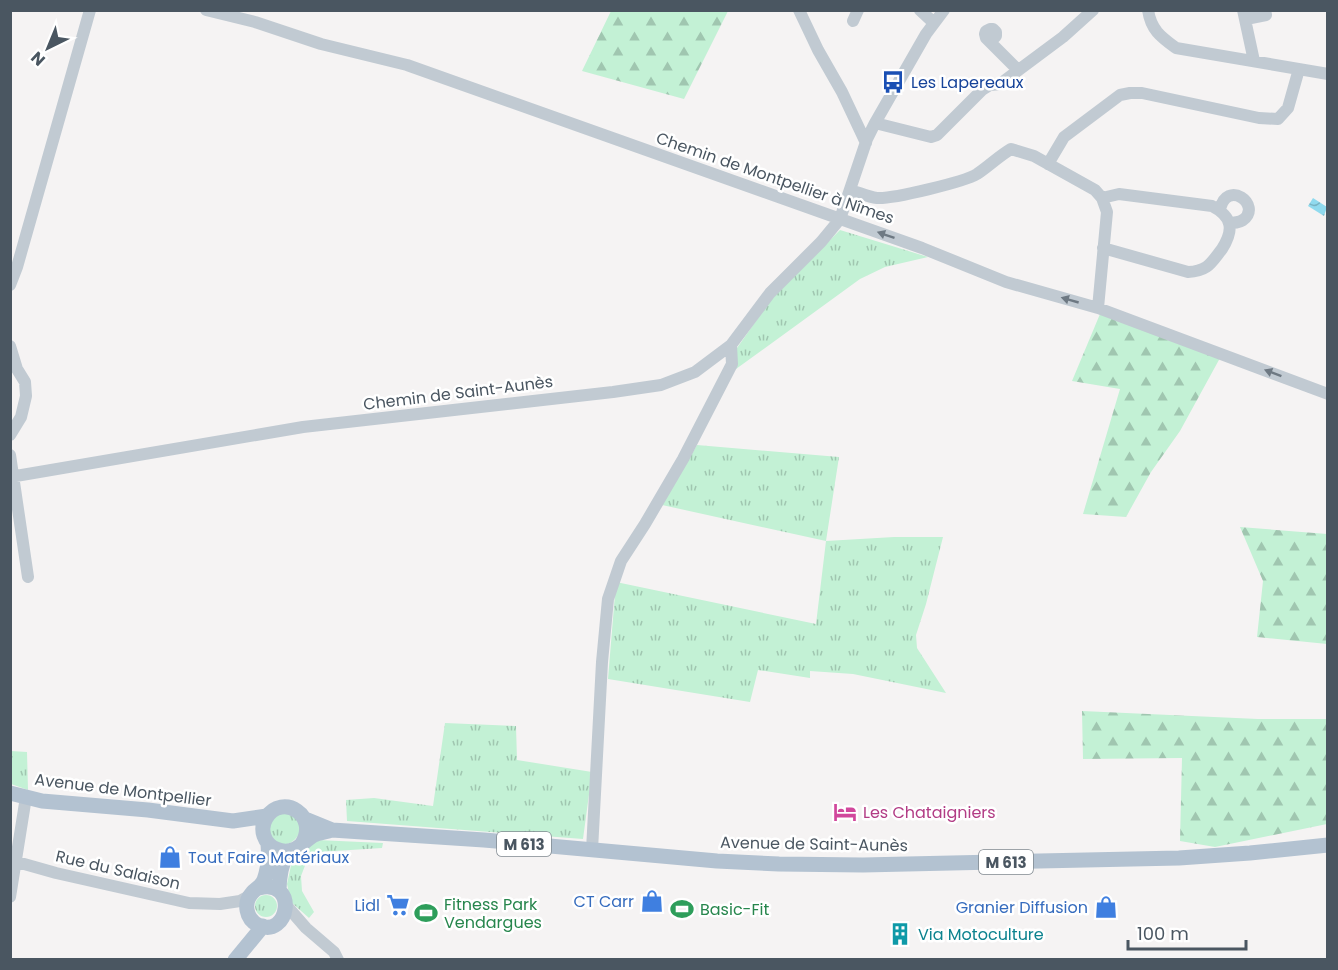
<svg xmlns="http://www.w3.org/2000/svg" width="1338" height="970" font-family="Poppins,sans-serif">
  <defs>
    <pattern id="grass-tufts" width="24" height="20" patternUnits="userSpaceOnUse" patternTransform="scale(1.5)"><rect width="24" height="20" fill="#c3f1d5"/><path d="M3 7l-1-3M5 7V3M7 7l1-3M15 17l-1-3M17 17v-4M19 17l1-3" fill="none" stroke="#a0c6b0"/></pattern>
    <pattern id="forest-firs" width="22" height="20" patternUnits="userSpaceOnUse" patternTransform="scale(1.5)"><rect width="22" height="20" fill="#c3f1d5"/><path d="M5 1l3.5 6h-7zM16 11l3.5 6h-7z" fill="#a0c6b0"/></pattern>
    <pattern id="water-waves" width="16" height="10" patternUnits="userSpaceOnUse" patternTransform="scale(1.5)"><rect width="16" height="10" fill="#90daee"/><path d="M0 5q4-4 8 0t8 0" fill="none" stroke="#78b4c4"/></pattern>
  </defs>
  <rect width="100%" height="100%" fill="#f5f3f3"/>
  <path fill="url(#grass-tufts)" d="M840,230L928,257L885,267L860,279L736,369L737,348L772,298Z
    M697,445L839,457L826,541L894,537H943L926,604L916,635L917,648L946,693L853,674L810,671V678L758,670L750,702L608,679L616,582L816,624L826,541L662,505Z
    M445,723L516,726L517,760L592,772L583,839L347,821L346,800L374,798L433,806Z
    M11,751L27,752L28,790L11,784Z
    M277,814H292C294,817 297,819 299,822C304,835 290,849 278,843C277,842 271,837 270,836V821Z
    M317,840L383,843L382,848L319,852L306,863L301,876L302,891L314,912L309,918L291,902L287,884L292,861L305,847Z
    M255 906a11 11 0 1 1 22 0a11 11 0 1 1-22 0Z"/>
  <path fill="url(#forest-firs)" d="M611,11V10L728,11L684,99L582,71Z
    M1100,314L1220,358L1180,431L1151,472L1126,517L1083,514L1120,389L1072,381Z
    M1240,527L1327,534V644L1257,637L1263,581Z
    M1082,711L1258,719H1327V824L1215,847L1180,841L1182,758L1083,759Z"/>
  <path fill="url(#water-waves)" d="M1313,198L1327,207L1324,216L1308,206Z"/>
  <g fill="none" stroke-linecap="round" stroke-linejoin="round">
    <path stroke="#c1cad2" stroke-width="12" d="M206,10L255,22L321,44L407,65L922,248L1006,282L1098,308L1328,394
      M799,10L818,50L842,92L866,143
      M920,10L934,23
      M1148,10C1151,30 1161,37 1176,48L1328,74
      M1243,10L1254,61
      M1246,19L1266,15L1265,10
      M853,21L858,10
      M990,40L993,39L996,36V32L993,29H990L986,31L985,34L986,38L1018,70
      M875,123L931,137L937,135L982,90L990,85L1001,84L1004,81L1063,37L1093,10
      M1048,164L1064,137L1120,95L1130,93H1142L1259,118L1278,119L1288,108L1299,69
      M850,190C858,192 868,197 877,198C893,199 964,182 977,174C989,166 999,156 1011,149L1034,156L1095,190L1102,198L1107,212L1098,308
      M1102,198L1119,194L1212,206C1233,217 1234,230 1222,249C1211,263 1208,271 1188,272L1103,248
      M1220,210C1226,178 1263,205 1243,220C1238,223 1235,223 1229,223
      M10,285L17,267L90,10
      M10,346L17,369L25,382L26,396L21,417L10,435
      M10,455L28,577
      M10,477L303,427L613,392L661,385L695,372L731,345L770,293L821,242L840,219L867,139L875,123L926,34L944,10
      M592,850L602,662L608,599L621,561L645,524L683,459L732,364L731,345
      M10,860L56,873L189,903L220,904L240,901L249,896
      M10,897L26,797
      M286,905L306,928L334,952L338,960"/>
    <path stroke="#b3c2d1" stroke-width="15" d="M10,793L42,801L148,810L233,821L267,816
      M305,819L332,830L484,840L717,861L779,864L863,865L1179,858L1250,853L1328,845
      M301,845C321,816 282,792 266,818C263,823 262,830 264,836C268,848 283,855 295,849C301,846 307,839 314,835C319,833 326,832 332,830
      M259,888C299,878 289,940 258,925C246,919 243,903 252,893C256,888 261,887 264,880C268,869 269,855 268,844
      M279,891C279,877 282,863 288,851
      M235,960L263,926"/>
  </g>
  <defs><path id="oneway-solid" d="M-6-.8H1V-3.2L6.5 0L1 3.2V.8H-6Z" transform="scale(1.5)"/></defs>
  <g fill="#6e7983">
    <use href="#oneway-solid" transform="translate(886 235) rotate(-161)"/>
    <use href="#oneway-solid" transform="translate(1070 300) rotate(-164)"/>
    <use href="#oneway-solid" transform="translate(1273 373) rotate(-159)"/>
  </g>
  <defs>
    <g id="bus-bare" transform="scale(1.8)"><path d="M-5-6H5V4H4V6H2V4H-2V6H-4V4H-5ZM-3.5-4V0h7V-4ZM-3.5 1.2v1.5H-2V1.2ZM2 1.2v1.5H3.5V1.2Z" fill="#1a4fb4" stroke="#fff" stroke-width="2.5" paint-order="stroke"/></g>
    <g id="hotel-bare" transform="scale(1.8)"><path d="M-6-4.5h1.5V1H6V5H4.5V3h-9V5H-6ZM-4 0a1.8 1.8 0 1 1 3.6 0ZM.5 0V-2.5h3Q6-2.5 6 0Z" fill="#d1479c" stroke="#fff" stroke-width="2.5" paint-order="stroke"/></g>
    <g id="shop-bare" transform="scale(1.8)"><path d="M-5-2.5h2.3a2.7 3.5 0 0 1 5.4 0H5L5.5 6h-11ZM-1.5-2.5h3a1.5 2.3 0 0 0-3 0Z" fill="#3f7fe0" stroke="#fff" stroke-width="2.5" paint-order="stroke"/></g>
    <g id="supermarket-bare" transform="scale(1.8)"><path d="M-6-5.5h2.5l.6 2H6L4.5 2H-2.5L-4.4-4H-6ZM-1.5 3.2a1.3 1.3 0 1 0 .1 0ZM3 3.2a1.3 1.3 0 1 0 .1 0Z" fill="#3f7fe0" stroke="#fff" stroke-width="2.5" paint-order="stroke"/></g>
    <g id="stadium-bare" transform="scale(1.8)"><path d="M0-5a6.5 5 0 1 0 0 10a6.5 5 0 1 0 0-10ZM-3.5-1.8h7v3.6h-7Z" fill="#2e9e5b" stroke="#fff" stroke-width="2.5" paint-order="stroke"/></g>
    <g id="building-bare" transform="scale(1.8)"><path d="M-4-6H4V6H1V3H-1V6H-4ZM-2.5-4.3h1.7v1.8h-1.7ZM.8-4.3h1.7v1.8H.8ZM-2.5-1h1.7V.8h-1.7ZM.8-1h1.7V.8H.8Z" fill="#0f9aa8" stroke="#fff" stroke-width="2.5" paint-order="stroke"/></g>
  </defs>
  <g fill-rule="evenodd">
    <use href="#bus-bare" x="893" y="82"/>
    <use href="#hotel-bare" x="845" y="812"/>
    <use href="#shop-bare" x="170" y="857"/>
    <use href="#shop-bare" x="652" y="901"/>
    <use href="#supermarket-bare" x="398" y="905"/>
    <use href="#shop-bare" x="1106" y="907"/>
    <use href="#stadium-bare" x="682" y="909"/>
    <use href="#stadium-bare" x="426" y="913"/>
    <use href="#building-bare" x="900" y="934"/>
  </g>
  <g text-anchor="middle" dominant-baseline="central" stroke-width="5" stroke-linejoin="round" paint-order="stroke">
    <g fill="#fff" stroke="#808990" stroke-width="1.5">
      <rect x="497" y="832" width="54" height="24" rx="4.5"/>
      <rect x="979" y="850" width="54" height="24" rx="4.5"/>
    </g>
    <g font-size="15" font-weight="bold" fill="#4a5661">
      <text x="524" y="844">M 613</text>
      <text x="1006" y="862">M 613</text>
    </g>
    <g font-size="16" fill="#164399" stroke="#fff" text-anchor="start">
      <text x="911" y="82">Les Lapereaux</text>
    </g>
    <g font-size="16" fill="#4a5661" stroke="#fff">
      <text transform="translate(775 178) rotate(19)">Chemin de Montpellier à Nîmes</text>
      <text transform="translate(458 393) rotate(-7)">Chemin de Saint-Aunès</text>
      <text transform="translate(123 790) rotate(7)">Avenue de Montpellier</text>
      <text transform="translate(814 844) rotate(1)">Avenue de Saint-Aunès</text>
      <text transform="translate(118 870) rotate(13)">Rue du Salaison</text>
    </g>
    <g font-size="16" fill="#b23c85" stroke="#fff" text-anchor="start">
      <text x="863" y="812">Les Chataigniers</text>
    </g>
    <g font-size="16" fill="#366cbe" stroke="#fff" text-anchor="end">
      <text x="188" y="857" text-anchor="start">Tout Faire Matériaux</text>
      <text x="634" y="901">CT Carr</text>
      <text x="380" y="905">Lidl</text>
      <text x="1088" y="907">Granier Diffusion</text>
    </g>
    <g font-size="16" fill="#27864d" stroke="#fff" text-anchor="start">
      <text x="444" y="904">Fitness Park<tspan x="444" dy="18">Vendargues</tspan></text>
      <text x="700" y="909">Basic-Fit</text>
    </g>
    <g font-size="16" fill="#0d838f" stroke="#fff" text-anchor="start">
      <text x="918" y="934">Via Motoculture</text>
    </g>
  </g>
  <rect width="1338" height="970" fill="none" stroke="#4a5661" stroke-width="24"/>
  <g transform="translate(48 48) rotate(223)" stroke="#ffffff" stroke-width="4.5" paint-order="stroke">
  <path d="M0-4.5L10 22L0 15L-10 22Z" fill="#4a5661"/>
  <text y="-9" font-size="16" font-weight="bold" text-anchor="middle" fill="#4a5661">N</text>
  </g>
  <path d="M1128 940v9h118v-9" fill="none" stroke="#4a5661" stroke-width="3"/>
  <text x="1137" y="940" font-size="18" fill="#4a5661" stroke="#ffffff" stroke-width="4.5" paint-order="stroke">100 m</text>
</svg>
